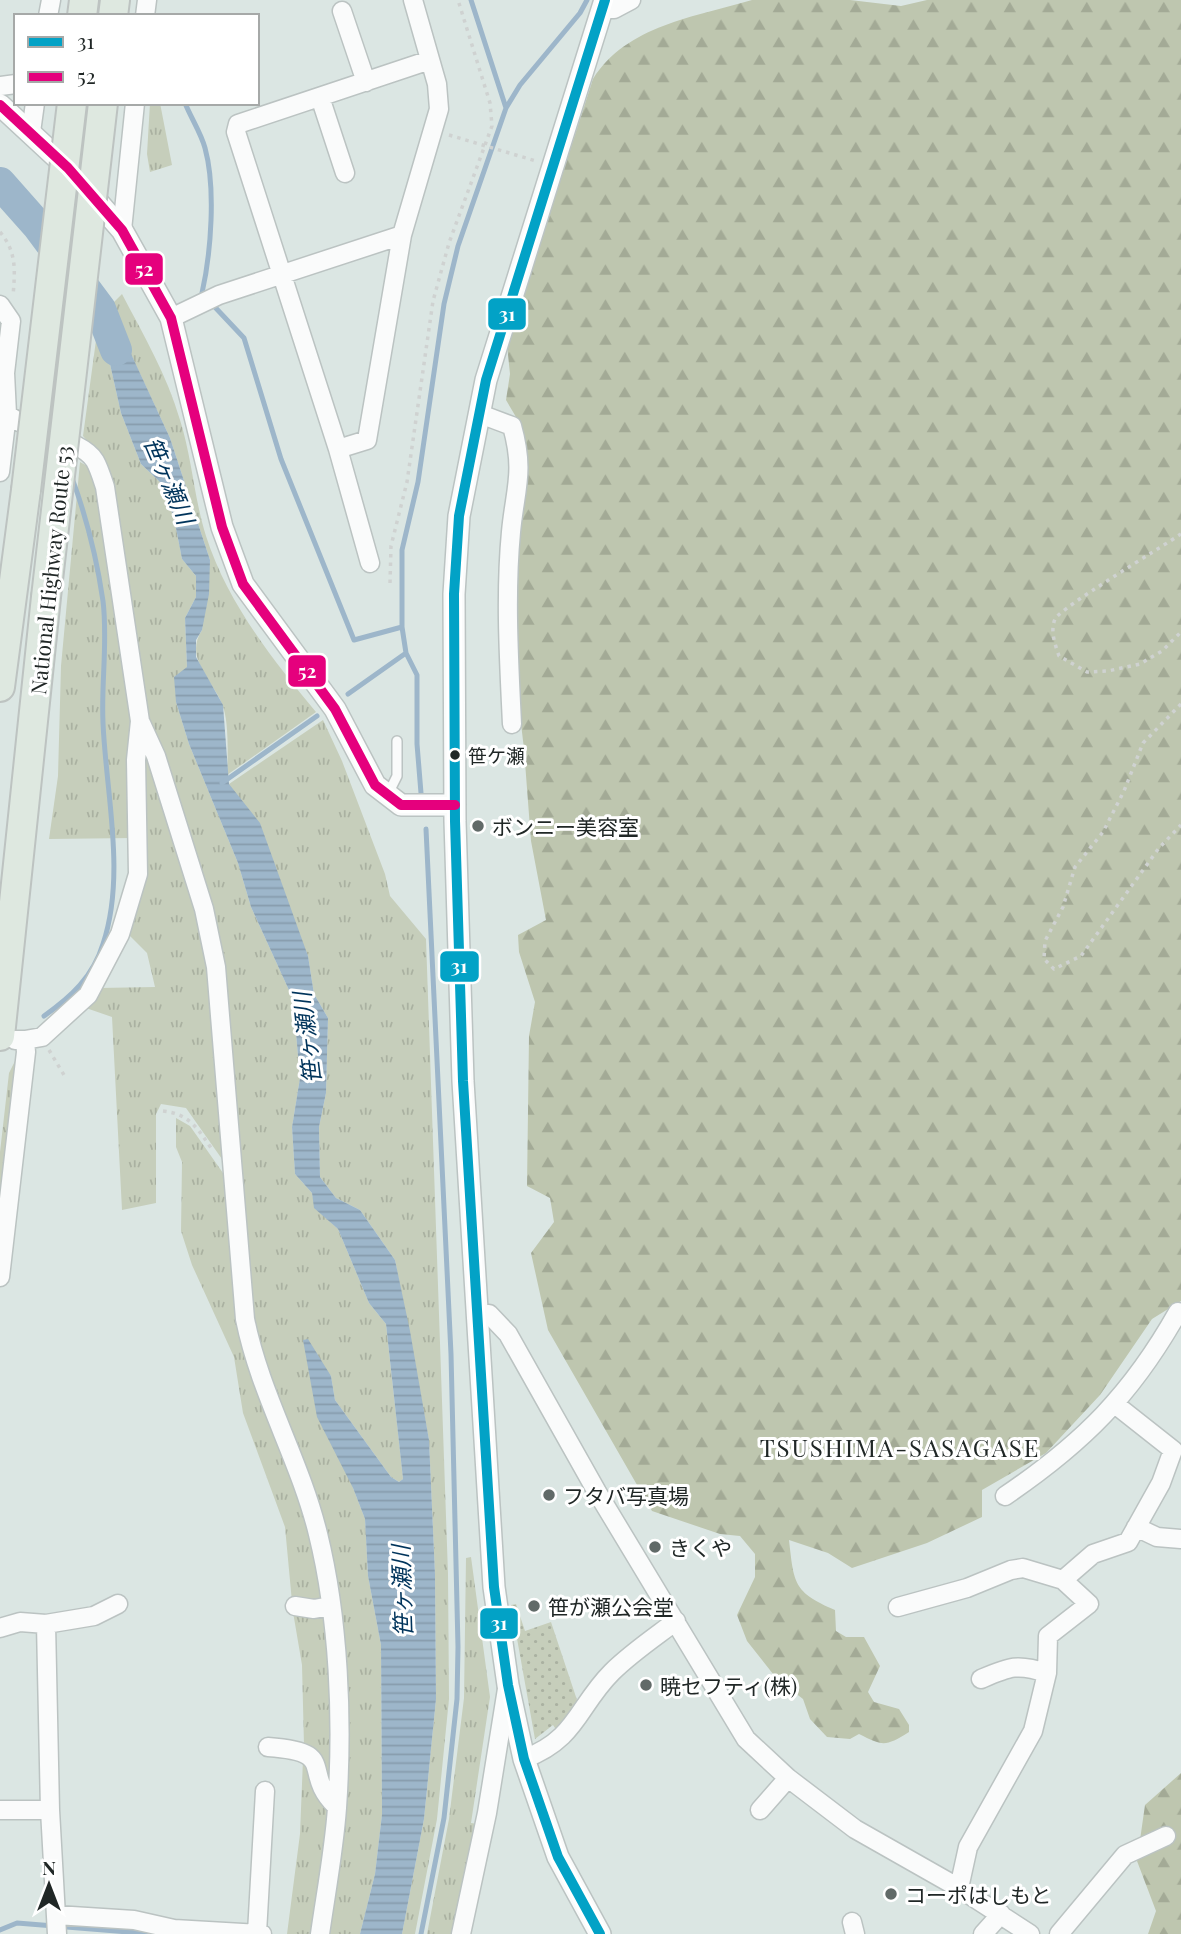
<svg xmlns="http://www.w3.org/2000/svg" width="1181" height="1934" font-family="'Playfair Display','Noto Sans JP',serif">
  <defs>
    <pattern id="grass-tufts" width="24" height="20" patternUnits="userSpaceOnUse" patternTransform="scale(1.75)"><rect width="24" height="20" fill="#c6cebb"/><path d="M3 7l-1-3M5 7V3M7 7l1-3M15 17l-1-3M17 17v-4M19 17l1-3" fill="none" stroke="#aab1a1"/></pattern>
    <pattern id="forest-firs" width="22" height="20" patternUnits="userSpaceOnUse" patternTransform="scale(1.75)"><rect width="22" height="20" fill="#bec6af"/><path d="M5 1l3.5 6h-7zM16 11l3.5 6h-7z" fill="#a3aa96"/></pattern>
    <pattern id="park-dots" width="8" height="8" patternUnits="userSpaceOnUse" patternTransform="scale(1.75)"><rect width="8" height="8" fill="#c6cebb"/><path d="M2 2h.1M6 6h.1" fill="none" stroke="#aab1a1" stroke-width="1.8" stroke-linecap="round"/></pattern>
    <pattern id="water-rules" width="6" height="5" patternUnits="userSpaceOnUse" patternTransform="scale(1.75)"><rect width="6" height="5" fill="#9db6ca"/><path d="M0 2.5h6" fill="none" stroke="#879cad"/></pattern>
  </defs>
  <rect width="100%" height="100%" fill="#dbe6e3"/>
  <path fill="url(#grass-tufts)" d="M150,103H160L172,165L150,172L147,154Z
    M122,294C144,336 167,375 180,420C192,458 194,498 206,536C227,602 272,659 316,712L227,775C228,757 229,719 222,704C212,679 184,658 202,630L210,560L170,438L127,346L111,305Z
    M97,333L110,364L121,413L141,464L160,482L174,518L182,559L196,576V597L185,618L187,667L176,702L189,744L238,863L251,907L293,999L300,1078L292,1127L295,1174L312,1193L315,1208L338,1229L369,1303L386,1324L403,1479L399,1482L391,1477L335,1400L331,1376L325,1369L353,1488L365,1519L368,1576L381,1645L382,1814L375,1874L360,1934H325L337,1853L332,1580L255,1354L221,965L146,720L100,456L83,436Z
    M80,462L89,467L100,489L134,721L133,838L49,839L58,776L61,666Z
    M323,720L342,761L385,874L390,896L426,939L448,1574L449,1699L437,1819L415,1934H402L424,1819L436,1699L435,1574L429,1440L395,1260L360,1210L336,1198L320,1177L319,1127L326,1093L328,1018L314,994L308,956L229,784Z
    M151,760L198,911L211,969L229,1169L186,1108L161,1104L156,1114V1203L122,1210L112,1017L86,1008L99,988L155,987L147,953L127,933L143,762Z
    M15,1061H19L0,1231V1152L9,1073Z
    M176,1118L190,1126L230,1183L239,1318L313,1532L326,1603L292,1602L285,1527L243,1413L234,1357L192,1265L181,1231L182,1162L176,1147Z
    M471,1557L490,1697L471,1823L478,1824L456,1934H427L449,1819L464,1698L466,1558Z
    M327,1611L333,1679L332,1796L304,1746L302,1665L293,1612Z
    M303,1759L329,1808L315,1934H287L300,1834Z"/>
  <path fill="url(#forest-firs)" d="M752,0H850L901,6L927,0H1181V1301L1152,1319L1100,1395L1046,1453L982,1490V1517L927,1543L852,1568L828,1553L789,1540C794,1583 793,1592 835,1610L836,1631L846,1637H864L880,1666L868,1692L874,1702L899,1709L909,1725V1732C885,1747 883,1746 859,1734L850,1739L827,1737L810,1719L803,1699L777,1679L747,1641L737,1615L755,1577V1554L740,1536L720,1534L652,1511L548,1330L531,1253L554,1222L550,1198L527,1186L529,1036L535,1002L519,952L518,935L546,920L531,841L524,749L513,656L519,422L506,400L510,374L507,345L593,79C627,25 695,17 752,0Z
    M1181,1773V1934H1148L1156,1911L1137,1861L1145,1805Z"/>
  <path fill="url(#park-dots)" d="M516,1604L525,1631L551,1622L579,1706L557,1731L553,1725L535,1739L511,1605Z"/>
  <path fill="url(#water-rules)" d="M101,289L170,438L210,560L209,594L202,630L196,640V657L223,705L229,784L260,823L308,956L314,994L328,1018L326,1093L319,1127L320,1177L336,1198L360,1210L395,1260L410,1331L429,1440L435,1574L436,1699L424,1819L402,1934H360L375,1874L382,1814L381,1645L368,1576L365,1519L353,1488L317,1417L303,1340L308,1339L331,1376L335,1400L391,1477L399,1482L403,1479L386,1324L369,1303L338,1229L314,1208L312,1193L295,1174L292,1127L300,1078L293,999L251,907L238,863L189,744L176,702L174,677L187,667L185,618L196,597V576L182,559L174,518L160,482L141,464L121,413L110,364L97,333Z"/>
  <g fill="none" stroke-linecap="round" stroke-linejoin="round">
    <path stroke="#9db6ca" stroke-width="5" d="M471,0L506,108
      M185,103C191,118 201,133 205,148C216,188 211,253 202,293L205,297
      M212,304L244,338L281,459L354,640L402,627
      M46,410L54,431
      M348,694L406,653
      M222,783L317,716
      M421,793L417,744V675L406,653L402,627V550L418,482L444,304L458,246L506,108L520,85L580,13L587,0
      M44,1016C71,997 93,977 103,944C126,875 106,794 103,723C101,683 108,641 103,601C97,560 86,516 72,478
      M0,1930L17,1923L153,1934
      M421,1934L444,1818L457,1699L458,1647L451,1354L426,829"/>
    <path stroke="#9db6ca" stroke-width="32" d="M0,183L38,226L100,309L116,350"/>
    <g stroke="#bbc3c2" stroke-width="12">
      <path id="service" d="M387,796L397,776V741"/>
    </g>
    <g stroke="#bbc3c2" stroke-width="21">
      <path id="minor" d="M602,9H614L631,0
        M342,11L366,82
        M48,16L51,0
        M145,16L147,0
        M0,86L16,84
        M320,97L345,173
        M31,132L35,103
        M122,230L135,103
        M0,305L11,321L5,373L7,414C28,432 82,439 95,461C99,468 102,478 105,487L140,721L136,760L138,874L120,934L88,995L42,1037L25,1040
        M171,318L219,295L402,235L439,109L437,84L413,0
        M480,414L512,426C525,472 515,489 511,532C505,595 509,661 512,724
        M338,449L367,440L402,235
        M0,472L7,414
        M370,563L338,449L236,132L238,124L430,60
        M140,721L156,756L204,909L216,967L245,1319C260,1394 300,1460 318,1534C339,1619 343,1721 337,1808C334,1850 326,1892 320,1934
        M0,1277L26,1052L25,1040H15
        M477,1314H489L508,1334L597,1492L746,1739L788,1778L855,1829L959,1888L1030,1934
        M1005,1496C1083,1443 1132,1394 1178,1312
        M1136,1527L1157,1537L1181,1539
        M295,1606L314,1609L330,1606
        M898,1607L967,1588L1011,1570L1023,1568L1063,1580
        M46,1624L94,1616L118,1604
        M0,1628L20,1622L46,1624L50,1810L57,1934
        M981,1679C1009,1667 1017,1663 1047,1673
        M268,1747C340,1752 300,1771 336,1806
        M524,1759C577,1739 577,1707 612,1672C631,1653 655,1637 676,1621
        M0,1810H50
        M760,1810L788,1778
        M959,1888L968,1847L1033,1731L1047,1673L1048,1636L1089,1604L1063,1580L1093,1554L1128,1542L1161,1483L1173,1450L1116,1405
        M56,1915L134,1920L174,1929L262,1934
        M852,1922L855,1934
        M257,1933L265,1791
        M461,1934L487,1813L507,1689
        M983,1934L1001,1914
        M1059,1934L1125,1855L1166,1836"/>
    </g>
    <g stroke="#bbc3c2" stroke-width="24">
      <path id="tertiary" d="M0,105L68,168L122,230L171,318L222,527L243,584L335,709L375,785L401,805H455
        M600,1934L558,1857L524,1759L508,1685L494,1587L463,1081L455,821L454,594L459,516L486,380L605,0"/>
    </g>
    <g stroke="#bdc3c1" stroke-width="32">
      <path id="trunk" d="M82,16L84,0
        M113,16L115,0
        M0,687L26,490
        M0,1036L46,597"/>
    </g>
    <path stroke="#cfd2d1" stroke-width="3.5" stroke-dasharray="3.5 5" stroke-linecap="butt" d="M449,135L536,161
      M0,232C17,252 15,271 13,296
      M1181,534C1162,547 1060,608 1055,619C1050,631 1055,644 1059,656L1087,672L1108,671L1140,664L1162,651L1181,632
      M390,583L391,546L407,482L433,301L449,243L492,126L490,103L458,0
      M1181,704L1143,743L1124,791L1103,832L1075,867L1063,907L1045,941L1044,959L1054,969L1081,956L1159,848L1181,825
      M49,1050L64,1075
      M163,1111C190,1114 198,1129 213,1151"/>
    <use href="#service" stroke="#fafbfb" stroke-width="9"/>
    <use href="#minor" stroke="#fafbfb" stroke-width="18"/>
    <use href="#tertiary" stroke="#fafbfb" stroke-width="21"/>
    <use href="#trunk" stroke="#dee8e0" stroke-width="28"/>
    <g stroke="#bdc3c1" stroke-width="32" stroke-linecap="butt">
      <path id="trunk-bridge" d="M26,490L72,103
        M46,597L103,103"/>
    </g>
    <use href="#trunk-bridge" stroke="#dee8e0" stroke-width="28"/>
    <g stroke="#fff" stroke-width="16">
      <path id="bus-1" d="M600,1934L558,1857L524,1759L508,1685L494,1587L463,1081L455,821L454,594L459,516L486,380L605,0"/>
    </g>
    <g stroke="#fff" stroke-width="16">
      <path id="bus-2" d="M0,105L68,168L122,230L171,318L222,527L243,584L335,709L375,785L401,805H455"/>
    </g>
    <use href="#bus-1" stroke="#02a2c6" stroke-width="10"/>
    <use href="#bus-2" stroke="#e5007d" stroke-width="10"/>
  </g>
  <circle fill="#202726" stroke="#fff" stroke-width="2.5" cx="455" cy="755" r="6"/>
  <g fill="#616a68" stroke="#fff" stroke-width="2.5">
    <circle cx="478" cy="826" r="7"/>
    <circle cx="549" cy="1495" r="7"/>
    <circle cx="655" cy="1547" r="7"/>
    <circle cx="534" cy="1606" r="7"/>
    <circle cx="646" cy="1685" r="7"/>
    <circle cx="891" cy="1894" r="7"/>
  </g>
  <g text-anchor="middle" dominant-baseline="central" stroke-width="6" stroke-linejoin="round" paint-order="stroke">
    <g font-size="19" fill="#202726" stroke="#fff" text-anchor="start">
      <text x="468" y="755">笹ケ瀬</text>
    </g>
    <g font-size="21" fill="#202726" stroke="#fff">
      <text transform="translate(50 570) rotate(-84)">National Highway Route 53</text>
    </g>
    <g font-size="21" fill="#202726" stroke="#fff" text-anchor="start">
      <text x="492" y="826">ボンニー美容室</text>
      <text x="563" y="1495">フタバ写真場</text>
      <text x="669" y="1547">きくや</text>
      <text x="548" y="1606">笹が瀬公会堂</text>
      <text x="660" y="1685">暁セフティ(株)</text>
      <text x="905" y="1894">コーポはしもと</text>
    </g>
    <g font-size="23" font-style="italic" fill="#00345b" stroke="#fff">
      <text transform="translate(170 480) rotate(67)">笹ヶ瀬川</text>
      <text transform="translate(306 1038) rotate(-97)">笹ヶ瀬川</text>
      <text transform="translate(401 1591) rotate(-92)">笹ヶ瀬川</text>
    </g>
    <g font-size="24" letter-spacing="2" fill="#202726" stroke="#fff">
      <text x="900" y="1447">TSUSHIMA-SASAGASE</text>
    </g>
  </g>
  <g stroke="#fff" stroke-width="2.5">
    <rect x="124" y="252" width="40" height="34" rx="7" fill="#e5007d"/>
    <rect x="487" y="297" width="40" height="34" rx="7" fill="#02a2c6"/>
    <rect x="287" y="654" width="40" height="34" rx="7" fill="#e5007d"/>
    <rect x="439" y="950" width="41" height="33" rx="7" fill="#02a2c6"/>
    <rect x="479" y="1607" width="40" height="33" rx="7" fill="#02a2c6"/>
  </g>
  <g font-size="19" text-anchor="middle" font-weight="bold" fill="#fff">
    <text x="144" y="276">52</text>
    <text x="507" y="321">31</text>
    <text x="307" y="678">52</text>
    <text x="459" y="973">31</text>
    <text x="499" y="1630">31</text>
  </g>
  <rect x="14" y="14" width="245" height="91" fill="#ffffff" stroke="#a6a9a8" stroke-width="2"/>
  <rect x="28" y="37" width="35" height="10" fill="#02a2c6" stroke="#a6a9a8" stroke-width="2"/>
  <text x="77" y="49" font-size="21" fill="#202726">31</text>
  <rect x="28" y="72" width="35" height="10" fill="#e5007d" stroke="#a6a9a8" stroke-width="2"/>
  <text x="77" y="84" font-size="21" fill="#202726">52</text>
  <g transform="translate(49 1885)" stroke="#ffffff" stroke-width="5" paint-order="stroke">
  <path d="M0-5L12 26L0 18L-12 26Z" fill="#202726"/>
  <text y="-10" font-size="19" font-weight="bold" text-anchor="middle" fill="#202726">N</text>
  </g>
</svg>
